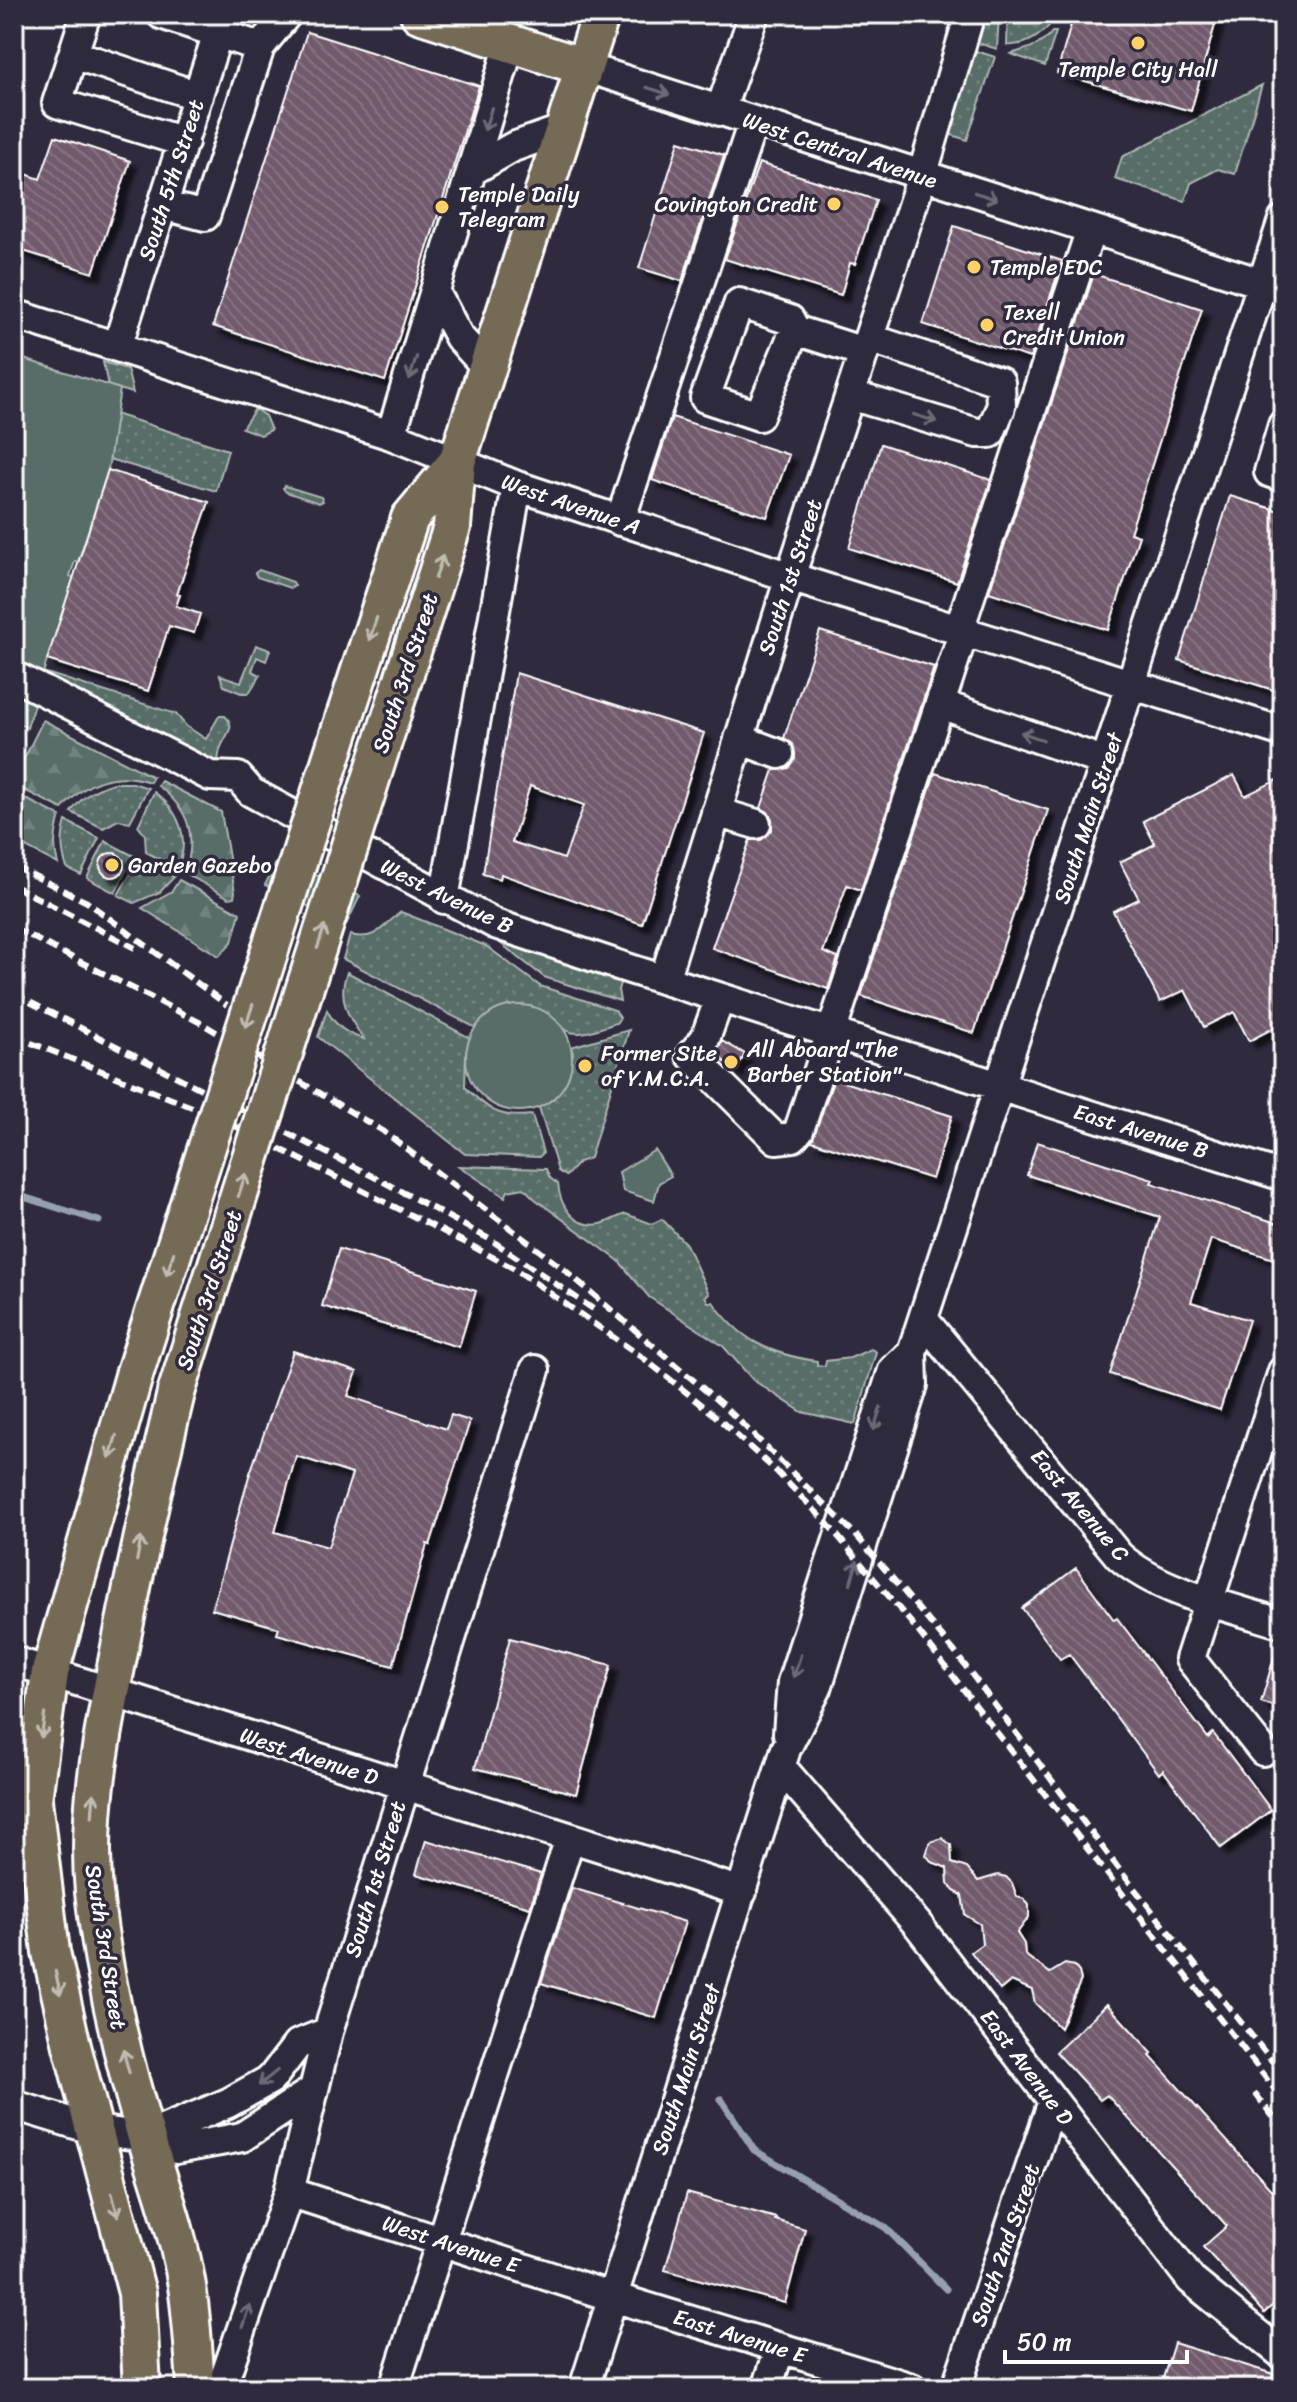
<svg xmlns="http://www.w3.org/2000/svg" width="1297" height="2402" font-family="Sriracha,sans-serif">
  <defs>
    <pattern id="grass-dots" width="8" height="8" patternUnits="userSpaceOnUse" patternTransform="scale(2)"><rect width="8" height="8" fill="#586d67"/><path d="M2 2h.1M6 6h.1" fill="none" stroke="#71837e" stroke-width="1.8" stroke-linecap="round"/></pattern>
    <pattern id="forest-firs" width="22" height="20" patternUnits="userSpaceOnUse" patternTransform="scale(2)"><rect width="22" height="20" fill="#586d67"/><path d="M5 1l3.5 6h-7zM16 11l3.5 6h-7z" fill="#71837e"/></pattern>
    <pattern id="building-back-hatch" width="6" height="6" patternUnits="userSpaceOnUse" patternTransform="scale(2)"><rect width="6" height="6" fill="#715a6c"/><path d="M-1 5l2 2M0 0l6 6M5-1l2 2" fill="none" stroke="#867382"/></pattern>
    <filter id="shadow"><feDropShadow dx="7" dy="7" stdDeviation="2" flood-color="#0009"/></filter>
  </defs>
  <rect width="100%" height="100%" fill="#2f2a3d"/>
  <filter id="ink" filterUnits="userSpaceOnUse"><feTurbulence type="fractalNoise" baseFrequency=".0125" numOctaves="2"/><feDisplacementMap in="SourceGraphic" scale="16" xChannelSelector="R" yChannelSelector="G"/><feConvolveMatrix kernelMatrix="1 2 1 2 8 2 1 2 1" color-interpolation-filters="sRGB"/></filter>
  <g filter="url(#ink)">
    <path fill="url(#grass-dots)" stroke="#acb6b3" stroke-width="2" d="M987,14L999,15L997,49L978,43Z
      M1008,14H1059C1046,31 1030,47 1007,45Z
      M1052,32H1056L1045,66L1011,54C1026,49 1042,46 1052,32Z
      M976,51L995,57L967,140L949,134Z
      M1262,85L1235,174L1218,169L1191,183L1185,201L1115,179L1122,157Z
      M103,362L127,369L133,393L108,386Z
      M255,409L265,416L271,430L261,435L242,428Z
      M112,413L228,450L216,491L99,456Z
      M285,486L321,497L323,501L319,503L286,492L283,488Z
      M259,570L293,582L295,586L290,588L257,577L255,573Z
      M256,645L270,650L266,661L257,657L252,671L260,675L249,693H241L224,686L220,675L241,682Z
      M21,665L176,714L186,726L206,739L219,716H225C237,727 226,734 221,747C218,754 218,761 218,768Z
      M113,783H133L148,788L130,822L118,820L103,828L71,812C82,796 95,789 113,783Z
      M154,792C179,810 191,839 177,868L146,852L145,835L138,826Z
      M66,821L99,838L81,875L67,868C61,851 61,838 66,821Z
      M105,841L134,856L115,893L87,878Z
      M139,859L174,877L160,892L134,903L118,895Z
      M401,912L486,946L540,986L615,1010L620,1018L616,1023C598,1028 572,1043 559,1023C527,1011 501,993 476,1028L343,959L350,935C377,942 384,924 401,912Z
      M496,940L621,980L618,990L620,1001L544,977Z
      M347,972L470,1038L466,1052L465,1087C488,1109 498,1119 532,1115L543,1153L539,1157L465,1154L318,1037L327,1010C335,1026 348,1035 364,1039C348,1018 337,998 347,972Z
      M629,1030L590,1158L579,1162L566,1176L558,1171L539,1107L553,1099L573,1054L571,1047Z
      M459,1166L546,1169L550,1178L558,1184C560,1206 574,1229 601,1224C609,1222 618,1216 626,1214L652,1224L662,1219L686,1244L709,1294L705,1296L708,1302H713C741,1341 769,1354 817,1361V1365L825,1366L826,1361L850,1358L871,1349L876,1352L855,1424L802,1412L753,1380L723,1346L649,1297L619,1261L535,1199L524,1188L508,1191L505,1197Z"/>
    <path fill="url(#forest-firs)" stroke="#acb6b3" stroke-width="2" d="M43,720L153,777L150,782C114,770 86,781 62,809L14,785V779Z
      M161,781L221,812L235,892L234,897L229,898L185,873C197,836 190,810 158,786Z
      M14,793L60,816C55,833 53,847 58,864L14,841Z
      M179,880L240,913L232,942L219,956L142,908L172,891Z"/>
    <path fill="#586d67" stroke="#acb6b3" stroke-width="2" d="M14,356L120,389L108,470L78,562L75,561L70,576L80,580L47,660L27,728L14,721Z
      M279,857L360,896L346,925L265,885Z
      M466 1058a53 53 0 1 1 106 0a53 53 0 1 1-106 0Z
      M655,1150L671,1176L659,1183L654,1201L623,1191L619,1172Z"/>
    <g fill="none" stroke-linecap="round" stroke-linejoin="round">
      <path stroke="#97a0b0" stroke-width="7" d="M14,1194L99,1221
        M721,2099L754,2150L886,2228L946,2289"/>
    </g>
    <path fill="url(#building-back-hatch)" stroke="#fff" stroke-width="2" fill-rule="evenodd" filter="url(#shadow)" d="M1074,14H1218L1191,111L1057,73Z
      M307,32L479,86L385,381L213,326Z
      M55,136L130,161L93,273L14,248V170L40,179Z
      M679,141L724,155L682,281L639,268Z
      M759,163L876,200L855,264L850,263L841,295L725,259Z
      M954,226L1062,261L1030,358L923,324Z
      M1094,274L1202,309L1130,533L1139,536L1108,630L989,592Z
      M672,417L789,455L767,517L652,480Z
      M881,444L991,480L957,582L849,548Z
      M108,470L209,502L177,594L180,595L176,606L200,614L194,633L169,626L148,691L47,660Z
      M1230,496L1283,512V693L1179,660Z
      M820,631L934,667L861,890L847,885L823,952L838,958L828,989L712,948L750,840H761L772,830V819L768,812L761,808L774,770L789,768L795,759L793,744L784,738Z
      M516,673L704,733L642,924L501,874L500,879L483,874ZM530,786L584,805L564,859L512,842Z
      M935,773L1048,810L974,1033L861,996Z
      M1234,775L1245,796L1283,777V1023L1249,1041L1234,1012L1204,1027L1185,990L1160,1002L1113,911L1139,899L1120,862L1155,844L1143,821Z
      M100 865a12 12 0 1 1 24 0a12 12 0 1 1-24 0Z
      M722,1041L745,1054L736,1070L714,1054Z
      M834,1079L952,1116L932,1179L812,1141Z
      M1037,1142L1153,1179L1151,1183L1283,1225V1251L1280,1261L1211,1239L1191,1302L1249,1320L1220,1410L1110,1374L1160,1217L1027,1175Z
      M339,1249L476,1291L459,1347L322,1306Z
      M293,1351L357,1372L348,1396L446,1429L451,1415L470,1421L430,1545L427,1544L393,1666L277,1634L279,1628L212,1609L249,1476ZM296,1456L352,1474L328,1547L275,1532Z
      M1076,1568L1114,1620L1117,1618L1208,1738L1213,1733L1271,1810L1221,1848L1163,1770L1159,1774L1069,1654L1060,1659L1022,1608Z
      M510,1638L611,1665L576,1794L475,1768Z
      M1278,1644L1283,1645V1709L1261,1702Z
      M942,1838L951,1845L952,1863L967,1868L978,1881L998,1875L1006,1877L1012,1883L1017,1897L1024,1899L1029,1905V1917L1017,1933L1024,1944L1025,1955L1050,1973L1065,1964L1074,1966L1079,1972L1081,1980L1060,2028L1035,2003L1032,1990L1011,1981L1000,1990L971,1952L982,1944L980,1924L965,1915L962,1895L954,1891L948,1883L947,1868L932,1862L926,1855L930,1842Z
      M426,1840L541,1874L530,1907L416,1874Z
      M572,1888L685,1922L656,2018L541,1983Z
      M1107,2004L1152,2053L1150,2056L1283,2203V2296L1264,2313L1203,2247L1227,2226L1107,2095L1100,2100L1056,2052Z
      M687,2193L776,2218L775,2220L805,2229L785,2303L665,2270Z
      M1174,2343L1283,2377V2388H1160Z"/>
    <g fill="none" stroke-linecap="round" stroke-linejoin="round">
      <g stroke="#fff" stroke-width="34">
        <path id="minor" d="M86,14L57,103L184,142
          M161,14L260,47
          M73,54L198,96
          M584,67L1283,290
          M720,111L754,14
          M473,170L513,147L564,129
          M163,205L205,216L260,47L287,14
          M436,294L459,337L488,369
          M14,314L391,435L517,486L790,577L1283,732
          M795,330L759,416L705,398L739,303L790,320L795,330L864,352
          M117,347L224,14
          M850,395L977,433H990L1001,407L1000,382L869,338
          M1283,425L1269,472L1283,477
          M391,435L510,44
          M620,521L753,122
          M959,630L1091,229
          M14,676L210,776L238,777L251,792L495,924L630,969L1283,1176
          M940,704L1106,762
          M739,739L779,754
          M716,812L756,824
          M444,899L517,486
          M664,980L790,577L922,176L970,14
          M720,998L705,1039L691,1055L776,1139L793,1137L799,1130L964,631
          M923,1319L1119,1556C1160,1593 1231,1607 1283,1624
          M14,1661L742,1892
          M788,1733L792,1682L893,1370L912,1352
          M1263,1751L1190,1659L1283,1371
          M781,1767L918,1925L1191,2280L1283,2355
          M14,1828L33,1800
          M14,2105L95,2130L146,2137L176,2149L242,2137L312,2091
          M146,2137L228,2103L271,2079L298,2044L328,2032
          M289,2192L613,2297L912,2388
          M218,2388L223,2383L289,2192L328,2032L535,1370
          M394,2388L570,1838
          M584,2388L786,1749L817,1688L913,1385L912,1352L1283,220
          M767,2388L780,2348
          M956,2388L1053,2101"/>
      </g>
      <g stroke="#fff" stroke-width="42">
        <path id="major" d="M419,14L584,67
          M341,728L410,518L457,462
          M381,748L452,527L457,462L601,14
          M135,1372L50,1672L33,1800L51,1952L72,2046L137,2293L142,2388
          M176,1393C155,1479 136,1565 119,1652C103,1732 86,1811 94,1892C103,1975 123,2060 147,2140C161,2188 179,2236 187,2286C192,2320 194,2354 196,2388"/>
      </g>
      <use href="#minor" stroke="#2f2a3d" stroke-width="28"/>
      <use href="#major" stroke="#746b55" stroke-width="36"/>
      <path stroke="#fff" stroke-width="6" stroke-dasharray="12 6" stroke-linecap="butt" d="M14,866L87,902L227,1005
        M14,886L135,948
        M14,928L201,1023L383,1131L566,1271L726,1408L855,1534L954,1651L1122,1873L1283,2075
        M14,994L382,1181L491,1240L596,1311
        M14,1036L217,1117L472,1246L515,1269L642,1357L711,1412L776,1471L825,1521L914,1626L1283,2100
        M1255,2093L1283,2130"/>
      <g stroke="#fff" stroke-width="42" stroke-linecap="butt">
        <path id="major-bridge" d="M135,1372L341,728
          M176,1393L381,748"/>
      </g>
      <use href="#major-bridge" stroke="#746b55" stroke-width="36"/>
    </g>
    <defs><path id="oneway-shaft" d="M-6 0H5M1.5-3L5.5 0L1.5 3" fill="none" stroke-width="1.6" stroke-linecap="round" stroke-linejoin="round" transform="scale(2)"/></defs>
    <g stroke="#6d6a77">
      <use href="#oneway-shaft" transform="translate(658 91) rotate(18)"/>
      <use href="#oneway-shaft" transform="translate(488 119) rotate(107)"/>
      <use href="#oneway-shaft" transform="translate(986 196) rotate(17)"/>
      <use href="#oneway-shaft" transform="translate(413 368) rotate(108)"/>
      <use href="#oneway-shaft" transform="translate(925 418) rotate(17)"/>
      <use href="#oneway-shaft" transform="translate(1032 736) rotate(-161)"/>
      <use href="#oneway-shaft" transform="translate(877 1419) rotate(108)"/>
      <use href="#oneway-shaft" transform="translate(854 1572) rotate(-73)"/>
      <use href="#oneway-shaft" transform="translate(797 1666) rotate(108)"/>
      <use href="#oneway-shaft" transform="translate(268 2078) rotate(141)"/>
      <use href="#oneway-shaft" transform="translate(246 2316) rotate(-71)"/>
    </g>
    <g stroke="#c0bcb2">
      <use href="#oneway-shaft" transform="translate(439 567) rotate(-72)"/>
      <use href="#oneway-shaft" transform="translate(373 629) rotate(108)"/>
      <use href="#oneway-shaft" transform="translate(321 937) rotate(-72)"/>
      <use href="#oneway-shaft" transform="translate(249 1016) rotate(108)"/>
      <use href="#oneway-shaft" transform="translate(242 1185) rotate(-72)"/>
      <use href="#oneway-shaft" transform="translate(170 1264) rotate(108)"/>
      <use href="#oneway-shaft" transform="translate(113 1447) rotate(106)"/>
      <use href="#oneway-shaft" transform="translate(139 1549) rotate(-79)"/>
      <use href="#oneway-shaft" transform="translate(43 1726) rotate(98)"/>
      <use href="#oneway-shaft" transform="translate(93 1805) rotate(-86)"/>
      <use href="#oneway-shaft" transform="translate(58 1983) rotate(77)"/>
      <use href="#oneway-shaft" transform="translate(126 2061) rotate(-105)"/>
      <use href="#oneway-shaft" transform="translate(115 2205) rotate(75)"/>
    </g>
  </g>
  <g fill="#ffd166" stroke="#2f2a3d" stroke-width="3">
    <circle cx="1138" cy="43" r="8"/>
    <circle cx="834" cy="204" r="8"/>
    <circle cx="442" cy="207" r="8"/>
    <circle cx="974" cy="267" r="8"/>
    <circle cx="987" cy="325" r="8"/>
    <circle cx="112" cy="865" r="8"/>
    <circle cx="731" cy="1062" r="8"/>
    <circle cx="585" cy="1066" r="8"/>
  </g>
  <g text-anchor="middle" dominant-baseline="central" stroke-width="7" stroke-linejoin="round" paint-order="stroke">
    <g font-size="22" fill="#fff" stroke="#2f2a3d" text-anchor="start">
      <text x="1138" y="69" text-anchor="middle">Temple City Hall</text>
      <text x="458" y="194">Temple Daily<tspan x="458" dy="25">Telegram</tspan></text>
      <text x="818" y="204" text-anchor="end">Covington Credit</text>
      <text x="990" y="267">Temple EDC</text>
      <text x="1003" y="312">Texell<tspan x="1003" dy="25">Credit Union</tspan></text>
      <text x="128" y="865">Garden Gazebo</text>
      <text x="747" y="1049">All Aboard "The<tspan x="747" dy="25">Barber Station"</tspan></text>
      <text x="601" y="1053">Former Site<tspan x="601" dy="25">of Y.M.C.A.</tspan></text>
    </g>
    <g font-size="22" fill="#fff" stroke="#2f2a3d">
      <text transform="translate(840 150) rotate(18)">West Central Avenue</text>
      <text transform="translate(171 180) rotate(-72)">South 5th Street</text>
      <text transform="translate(571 504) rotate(19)">West Avenue A</text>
      <text transform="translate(790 577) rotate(-72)">South 1st Street</text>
      <text transform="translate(405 673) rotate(-72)">South 3rd Street</text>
      <text transform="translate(1088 818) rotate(-72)">South Main Street</text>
      <text transform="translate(447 896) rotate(26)">West Avenue B</text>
      <text transform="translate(1141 1131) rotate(17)">East Avenue B</text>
      <text transform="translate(209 1290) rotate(-72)">South 3rd Street</text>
      <text transform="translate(1080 1505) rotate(50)">East Avenue C</text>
      <text transform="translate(309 1756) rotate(18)">West Avenue D</text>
      <text transform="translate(375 1879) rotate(-73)">South 1st Street</text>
      <text transform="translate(106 1947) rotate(81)">South 3rd Street</text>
      <text transform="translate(1027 2067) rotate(53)">East Avenue D</text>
      <text transform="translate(686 2069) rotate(-72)">South Main Street</text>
      <text transform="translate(451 2244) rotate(18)">West Avenue E</text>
      <text transform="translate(1005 2245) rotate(-71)">South 2nd Street</text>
      <text transform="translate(740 2336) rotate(17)">East Avenue E</text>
    </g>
  </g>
  <rect width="1297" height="2402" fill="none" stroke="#2f2a3d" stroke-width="48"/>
  <rect x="24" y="24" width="1249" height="2354" fill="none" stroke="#fff" stroke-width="3" filter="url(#ink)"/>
  <path d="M1005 2350v12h182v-12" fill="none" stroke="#ffffff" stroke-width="4"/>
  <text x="1017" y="2350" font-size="24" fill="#ffffff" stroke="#2f2a3d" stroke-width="6" paint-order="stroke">50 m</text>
</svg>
